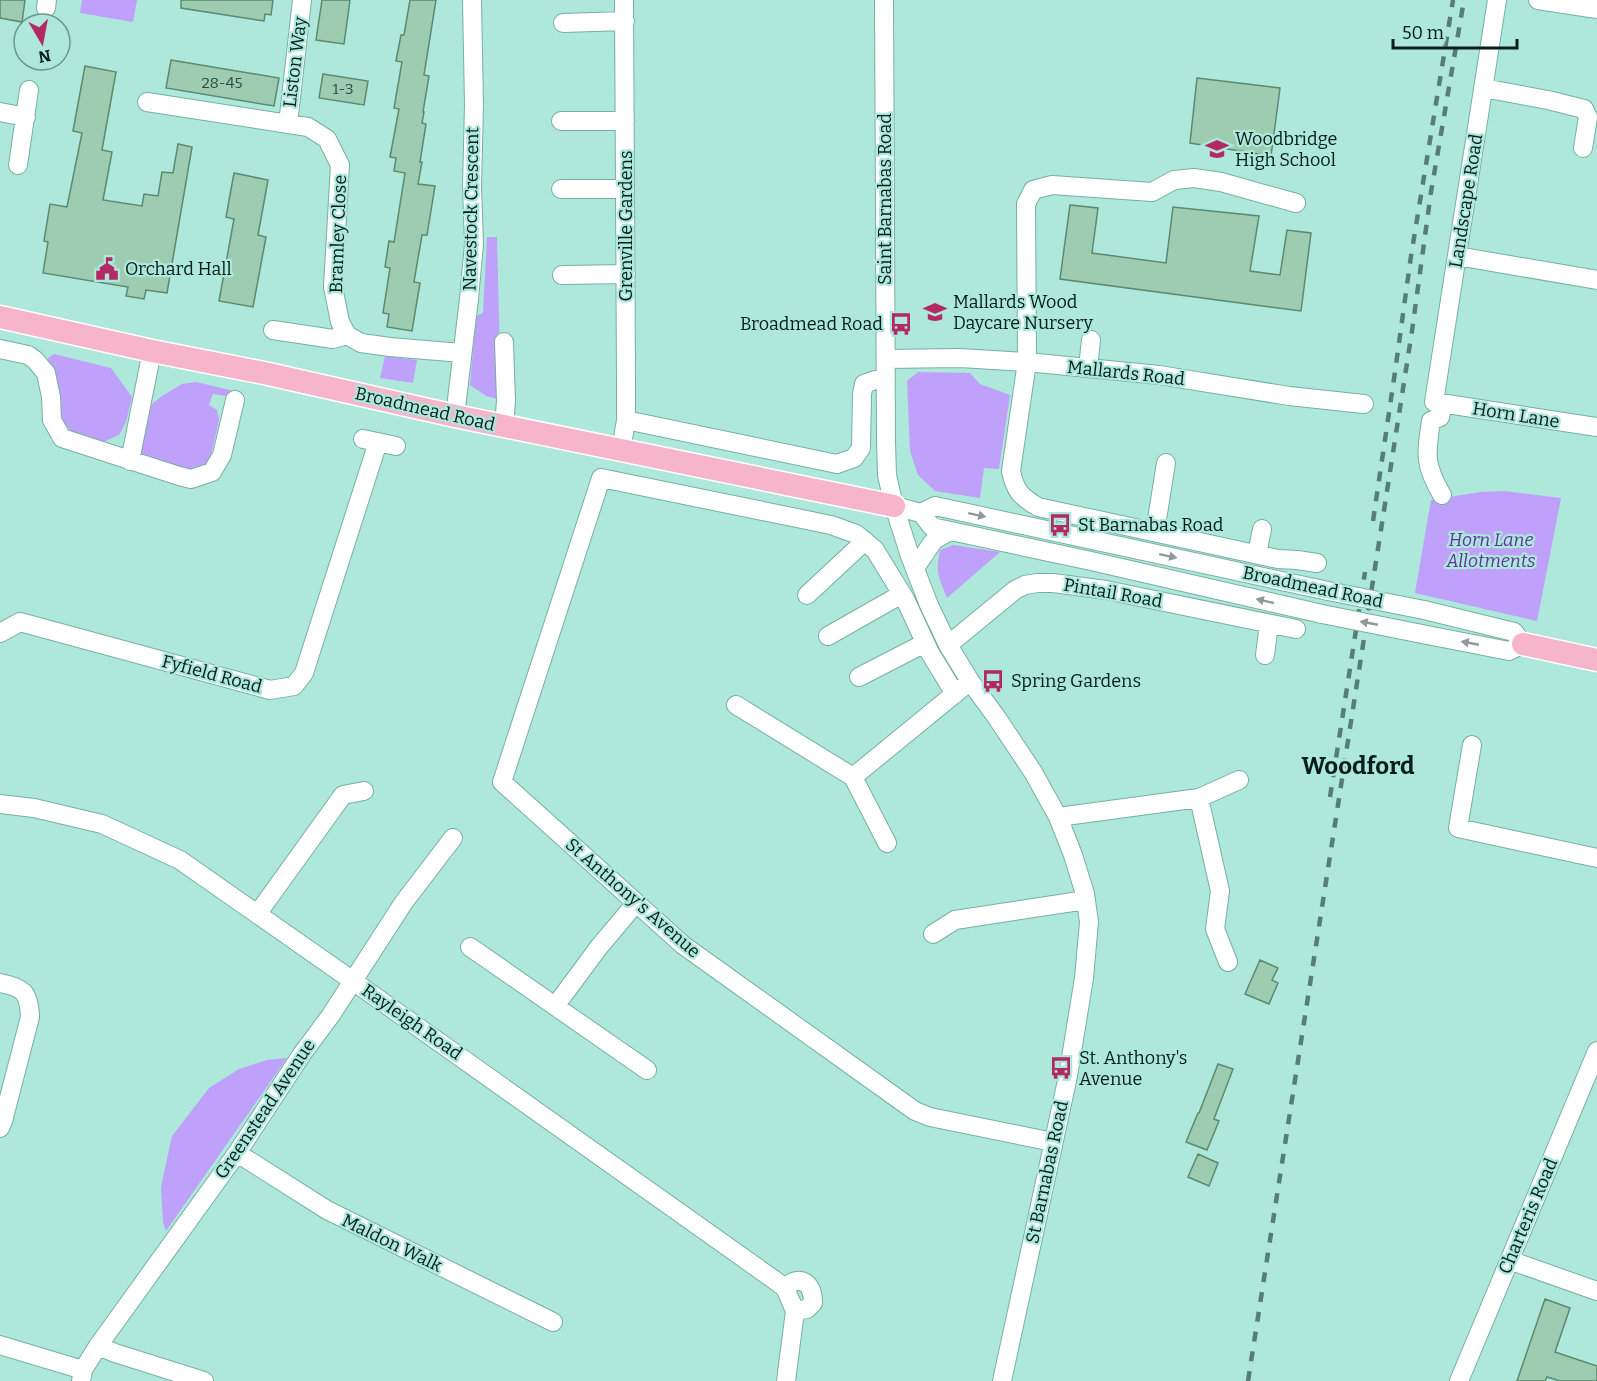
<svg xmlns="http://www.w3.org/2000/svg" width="1597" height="1381" font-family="Bitter,serif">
  <rect width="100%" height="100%" fill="#ade8db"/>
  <path fill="#bfa0fa" d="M82,0H137L133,22L80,13Z
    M487,237H497L501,400L486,396L470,385L476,316L483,313Z
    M54,354L111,368L132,397L126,422L119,435L103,442L72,432L59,417L58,383L49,368L48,358Z
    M385,356L417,360L413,383L380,378Z
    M918,372L970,373L980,384L1010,395L999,469L984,468L980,498L935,491L918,475L910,451L907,381Z
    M196,382L234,391L232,397L213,394L209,405L217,410L219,420L209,464L200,472L145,458L139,451L152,404L162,396L182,384Z
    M1504,491L1561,498L1537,621L1415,593L1431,500L1480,492Z
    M953,545L1000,552L947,598C939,578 935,572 940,550Z
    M287,1058L166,1231L163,1223L161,1187L172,1136L209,1088L239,1069L267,1060Z"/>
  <path fill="#9dccb0" stroke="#5c8970" stroke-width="1.5" d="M0,0H25L22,22L0,18Z
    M181,0H273L271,15L265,14L264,21L181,8Z
    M322,0H350L344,44L316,40Z
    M410,0H436L424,75L429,76L423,112H424L422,123L426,124L420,162H422L418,184L435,186L427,235H422L416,270L414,282L420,283L412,331L387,327L389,314L383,313L390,268L385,267L389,241L394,242L405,173L394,171L396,158L390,157L399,109L394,108L402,62L396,61L401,35H404Z
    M171,60L279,78L274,106L166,88Z
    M85,66L116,72L102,150L112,152L103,200L142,206L144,194L158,196L162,172L173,173L178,144L192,147L167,293L146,290L144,299L126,296L128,287L43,273L48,242L44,241L50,204L67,207L82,133L73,131Z
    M323,74L368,81L364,105L319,98Z
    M1197,78L1280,88L1271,156L1190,143Z
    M234,173L268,180L258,235L266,237L253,307L219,301L234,219L226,217Z
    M1070,205L1098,208L1092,253L1166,263L1173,207L1259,216L1250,271L1280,275L1287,230L1311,233L1301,311L1060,279Z
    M1260,960L1278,968L1272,980L1278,983L1269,1004L1245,994Z
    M1218,1064L1233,1069L1214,1119L1219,1121L1207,1150L1186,1142L1198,1113H1199Z
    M1198,1154L1218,1163L1209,1186L1188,1177Z
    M1545,1299L1570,1308L1555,1352L1597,1366V1381H1560L1547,1377L1545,1381H1517Z"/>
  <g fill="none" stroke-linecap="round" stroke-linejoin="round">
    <g stroke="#77b0a3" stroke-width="20">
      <path id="minor" d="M884,0L886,442L887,475L894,506L910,556L929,605L948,645L970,681L997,718L1033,772L1058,817L1073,855L1085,894L1089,922L1084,978L1068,1076L1002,1381
        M1497,0L1434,402L1597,427
        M1538,0L1597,9
        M46,8L47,0
        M563,23L625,21
        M1483,88L1548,100L1584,109L1588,117L1583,148
        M147,102L308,127L327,139L340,165L333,287L340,322L347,335
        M0,112L26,117
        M561,121H625
        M288,124L302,0
        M18,165L29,90
        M561,189H625
        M1296,203L1221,182L1194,178L1174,180L1152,192L1052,185L1033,190L1026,204L1027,362L1011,471C1015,491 1021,497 1038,507L1278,559L1297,560L1317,563
        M1457,256L1597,280
        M562,275L626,274
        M273,330L333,339L347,335L361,343L390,347L462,353
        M0,349L28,355L35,360L46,373L51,397L52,420L62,438L179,476L191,479L212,472L222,455L235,400
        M886,359L960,358L1027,362L1159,375L1289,396L1364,404
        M1088,368L1091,340
        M455,416L469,299L474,244L472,187L474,105L472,0
        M626,420L837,464L854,458L861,448L862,394L864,384L875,380H886
        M504,427L506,401L504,342
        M363,439L396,446
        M621,451L626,420V380L624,0
        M130,461L152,351
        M1442,495C1424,464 1426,455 1431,421L1440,417L1443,404
        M894,506L921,513L932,527L1091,561L1322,614
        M921,513L935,506L1328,591
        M1155,532L1166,463
        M1257,554L1262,529
        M915,568L932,543L936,539L950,531
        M807,595L865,541
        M0,633L20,622L270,690L294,686L304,673L378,442
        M1417,633L1509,651L1523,644L1514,632L1424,610
        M828,636L902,594
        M948,645L1015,590L1025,585L1037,583H1053L1106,590L1296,629
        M1265,655L1269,624
        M859,677L925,643
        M955,694L930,653L905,599L875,550L856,534L831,525L601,478L502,782L683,945L915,1111L930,1117L1053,1142
        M736,705L853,777L887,843
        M1472,745L1458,828L1597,858
        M853,777L963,687
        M1199,798L1220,891L1215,929L1228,962
        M0,804L34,808L102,824L180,860L353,981L773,1279L785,1288L795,1311L786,1381
        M1058,817L1199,798L1239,780
        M258,913L343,795L364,791
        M933,934L955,920L1086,900
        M470,947L647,1070
        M0,983C23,987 29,992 30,1017L3,1121L0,1128
        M556,1005L599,947L636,903
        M237,1153L327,1210L553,1322
        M1509,1260L1597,1291
        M785,1288C800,1273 813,1283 813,1303L807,1309L795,1311
        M0,1345L83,1370
        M98,1346L115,1353L204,1381
        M81,1381L83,1370L98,1346L237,1153L302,1054L331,1015L404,902L453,838
        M1459,1381L1597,1051"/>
    </g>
    <g stroke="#fff" stroke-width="25">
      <path id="major" d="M0,317L152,351L264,373L455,416L894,506
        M1523,644L1597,660"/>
    </g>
    <use href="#minor" stroke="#fff" stroke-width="18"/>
    <use href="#major" stroke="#f6b5cb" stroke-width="22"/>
    <path stroke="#567e76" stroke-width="4.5" stroke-dasharray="10 10" stroke-linecap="butt" d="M1373,521L1395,372L1411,256L1453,0
      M1330,797L1365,572
      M1248,1381L1412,331L1431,192L1464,0"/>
    <g stroke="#77b0a3" stroke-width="20" stroke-linecap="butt">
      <path id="minor-bridge" d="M1328,591L1424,610
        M1322,614L1417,633"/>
    </g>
    <use href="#minor-bridge" stroke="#fff" stroke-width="18"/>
  </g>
  <defs><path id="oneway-solid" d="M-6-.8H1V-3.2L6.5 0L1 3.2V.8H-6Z" transform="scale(1.5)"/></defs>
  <g fill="#8f9998">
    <use href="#oneway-solid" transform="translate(977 515) rotate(12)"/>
    <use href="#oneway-solid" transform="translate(1168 556) rotate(12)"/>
    <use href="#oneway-solid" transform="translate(1265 601) rotate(-167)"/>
    <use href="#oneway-solid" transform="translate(1369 623) rotate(-169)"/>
    <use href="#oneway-solid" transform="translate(1470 643) rotate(-169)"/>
  </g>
  <defs>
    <g id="school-bare" transform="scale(1.8)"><path d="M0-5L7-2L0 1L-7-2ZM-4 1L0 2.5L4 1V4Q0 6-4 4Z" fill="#b32966" stroke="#ade8db" stroke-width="2.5" paint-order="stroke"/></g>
    <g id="civic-bare" transform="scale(1.8)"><path d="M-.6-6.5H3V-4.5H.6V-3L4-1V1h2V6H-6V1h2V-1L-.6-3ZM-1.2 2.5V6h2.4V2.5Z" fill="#b32966" stroke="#ade8db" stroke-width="2.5" paint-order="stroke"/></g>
    <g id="bus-bare" transform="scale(1.8)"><path d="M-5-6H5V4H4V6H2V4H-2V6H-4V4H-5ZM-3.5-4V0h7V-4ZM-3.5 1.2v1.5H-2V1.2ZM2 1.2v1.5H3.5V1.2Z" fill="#b32966" stroke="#ade8db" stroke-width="2.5" paint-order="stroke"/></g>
  </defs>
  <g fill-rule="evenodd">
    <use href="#school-bare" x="1217" y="149"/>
    <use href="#civic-bare" x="107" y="269"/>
    <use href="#school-bare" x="935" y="312"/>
    <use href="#bus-bare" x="901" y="324"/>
    <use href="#bus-bare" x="1060" y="525"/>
    <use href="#bus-bare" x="993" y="681"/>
    <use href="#bus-bare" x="1061" y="1068"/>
  </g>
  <g text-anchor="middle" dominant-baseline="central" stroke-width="4.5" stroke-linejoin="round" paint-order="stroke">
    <g font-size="15" fill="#2c493f">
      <text x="222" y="83">28-45</text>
      <text x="343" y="89">1-3</text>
    </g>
    <g font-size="18" fill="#061d19" stroke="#ade8db">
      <text transform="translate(295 62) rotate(-83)">Liston Way</text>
      <text transform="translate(885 199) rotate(-90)">Saint Barnabas Road</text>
      <text transform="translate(1466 201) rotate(-81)">Landscape Road</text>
      <text transform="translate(471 209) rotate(-89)">Navestock Crescent</text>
      <text transform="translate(626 226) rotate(-90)">Grenville Gardens</text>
      <text transform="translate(338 234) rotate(-88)">Bramley Close</text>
      <text transform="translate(1126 373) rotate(6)">Mallards Road</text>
      <text transform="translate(425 409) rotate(13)">Broadmead Road</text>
      <text transform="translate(1516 415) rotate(9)">Horn Lane</text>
      <text transform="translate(1313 587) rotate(12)">Broadmead Road</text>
      <text transform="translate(1113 593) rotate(10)">Pintail Road</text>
      <text transform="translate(212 674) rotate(15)">Fyfield Road</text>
      <text transform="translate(633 898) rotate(41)">St Anthony's Avenue</text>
      <text transform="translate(412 1022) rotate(35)">Rayleigh Road</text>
      <text transform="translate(265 1109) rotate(-56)">Greenstead Avenue</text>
      <text transform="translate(1047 1172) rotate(-78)">St Barnabas Road</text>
      <text transform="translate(1528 1216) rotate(-67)">Charteris Road</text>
      <text transform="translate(392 1243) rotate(26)">Maldon Walk</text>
    </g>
    <g font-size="18" fill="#061d19" stroke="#ade8db" text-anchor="start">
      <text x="1235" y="139">Woodbridge<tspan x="1235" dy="21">High School</tspan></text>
      <text x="125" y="269">Orchard Hall</text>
      <text x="953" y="302">Mallards Wood<tspan x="953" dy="21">Daycare Nursery</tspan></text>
      <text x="883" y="324" text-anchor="end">Broadmead Road</text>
      <text x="1078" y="525">St Barnabas Road</text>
      <text x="1011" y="681">Spring Gardens</text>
      <text x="1079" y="1058">St. Anthony's<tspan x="1079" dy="21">Avenue</tspan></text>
    </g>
    <g font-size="18" font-style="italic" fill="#6131a0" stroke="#ade8db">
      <text x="1491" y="540">Horn Lane<tspan x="1491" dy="21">Allotments</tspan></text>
    </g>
    <g font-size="24" font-weight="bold" fill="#061d19" stroke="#ade8db">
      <text x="1358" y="766">Woodford</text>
    </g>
  </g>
  <g transform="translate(42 42) rotate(170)"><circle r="28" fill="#ade8db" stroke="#6a978d" stroke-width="1.5"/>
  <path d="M0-4.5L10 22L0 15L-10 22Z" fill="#b32966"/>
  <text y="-9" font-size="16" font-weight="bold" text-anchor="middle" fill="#061d19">N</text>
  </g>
  <path d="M1393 39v9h124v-9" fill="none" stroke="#061d19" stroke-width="3"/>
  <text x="1402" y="39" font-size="18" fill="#061d19" stroke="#ade8db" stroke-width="4.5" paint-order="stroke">50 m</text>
</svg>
